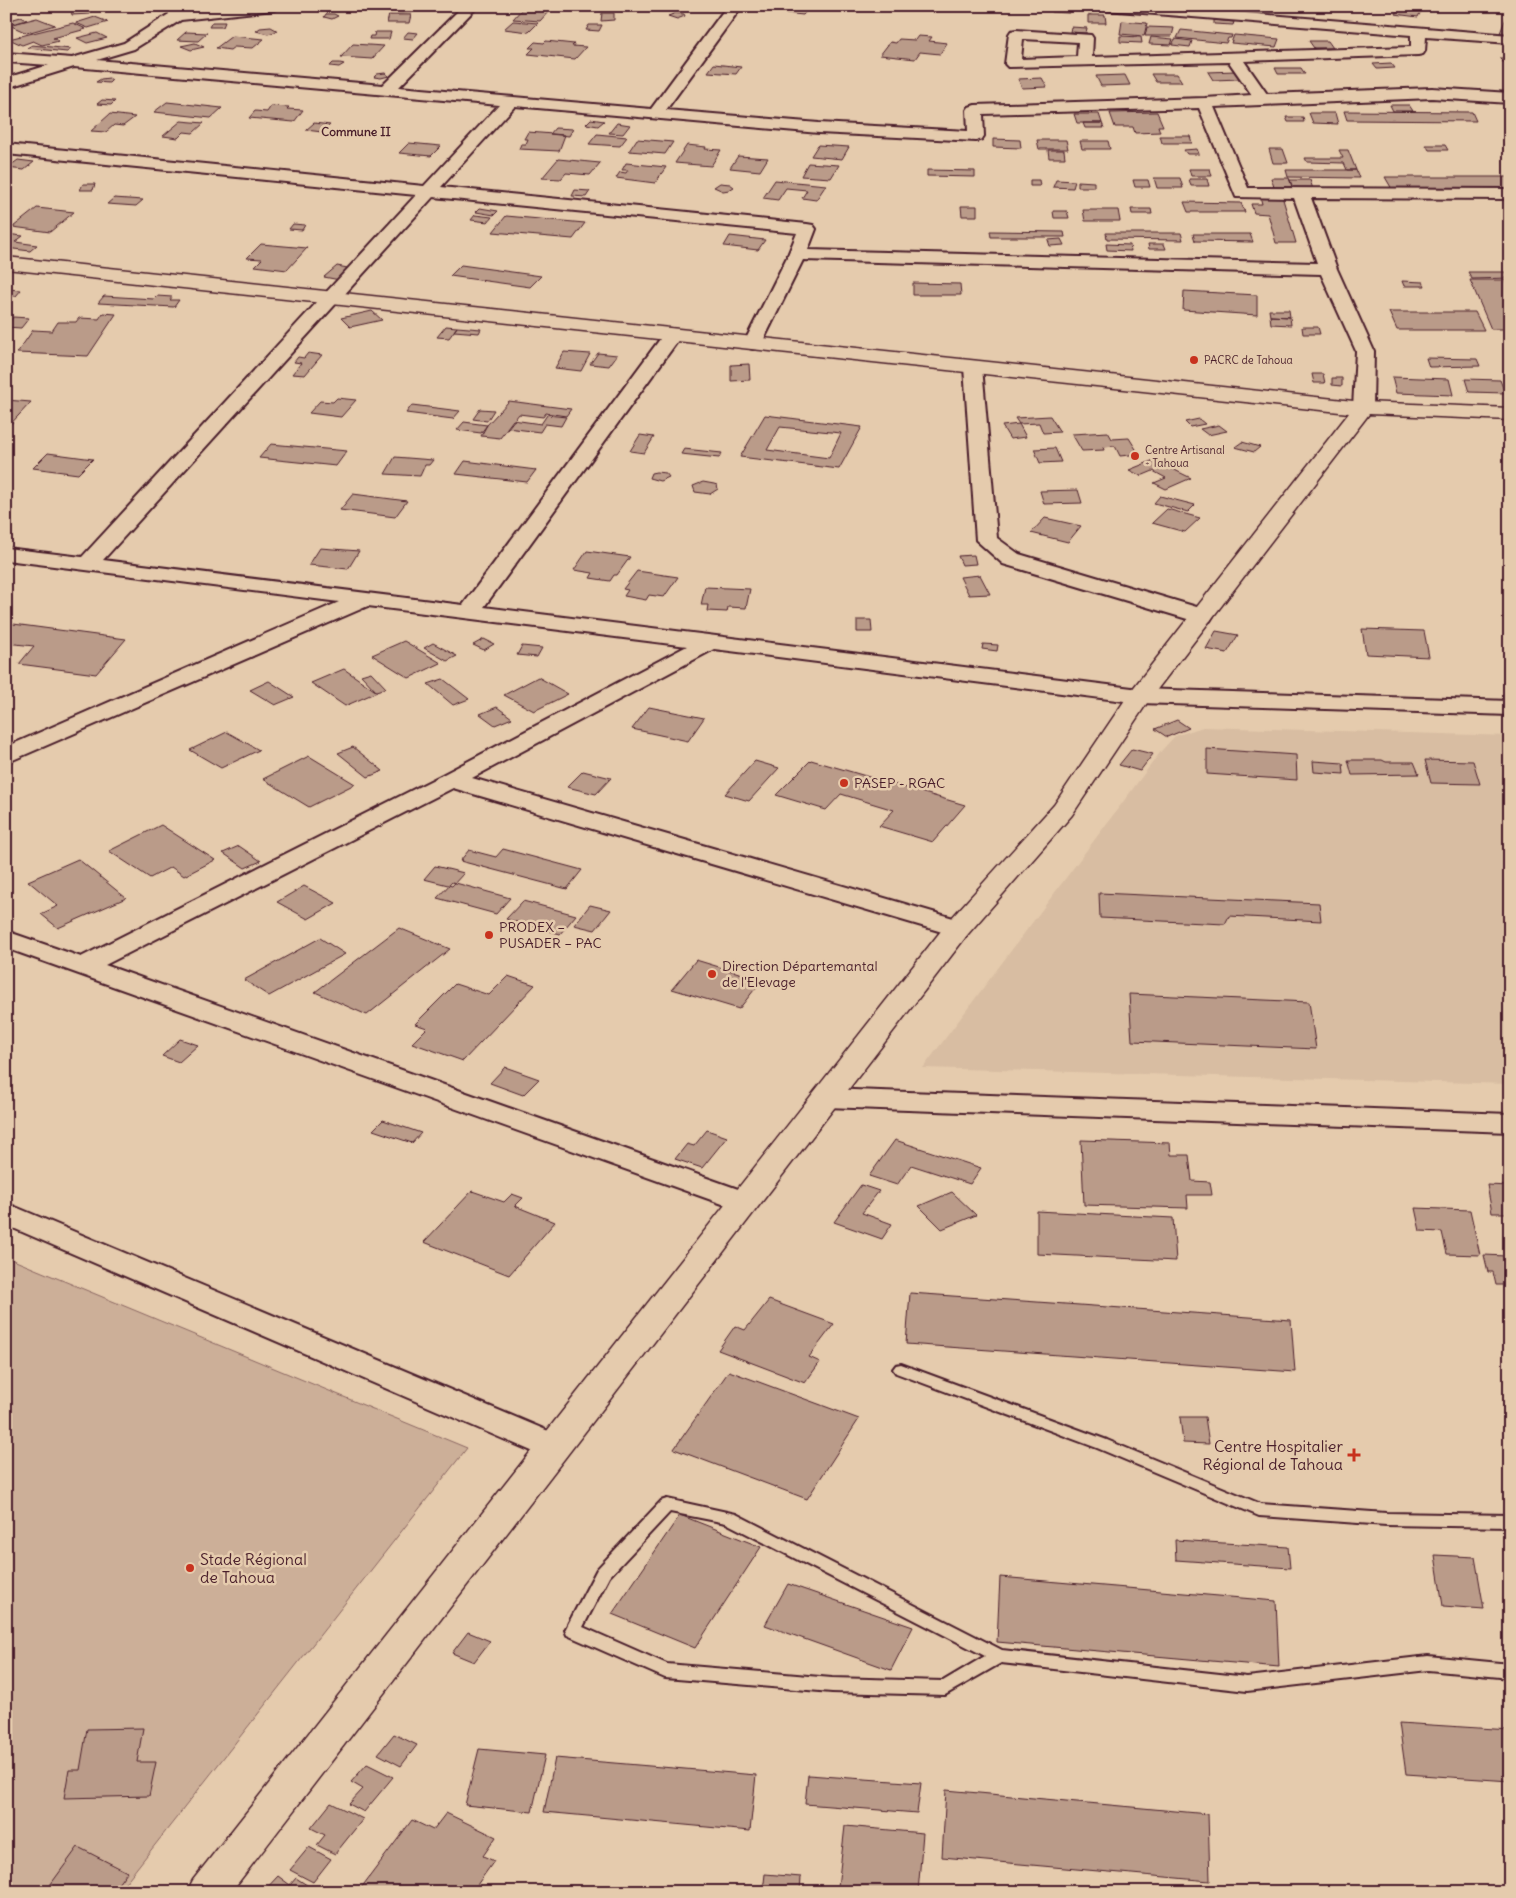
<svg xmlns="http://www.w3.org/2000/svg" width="1516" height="1898" font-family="Delius,sans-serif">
  <rect width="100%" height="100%" fill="#e5cbad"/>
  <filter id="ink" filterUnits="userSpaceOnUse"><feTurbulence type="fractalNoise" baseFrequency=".02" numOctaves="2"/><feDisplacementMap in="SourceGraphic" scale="10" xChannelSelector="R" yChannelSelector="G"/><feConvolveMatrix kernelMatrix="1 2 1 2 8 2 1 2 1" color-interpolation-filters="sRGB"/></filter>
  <g filter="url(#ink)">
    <path fill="#d8bda2" d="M1203,727L1510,736V1084L923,1068L1162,750L1175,736Z"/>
    <path fill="#ccaf98" stroke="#8b6762" d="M6,1257L467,1448L118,1892H6Z"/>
    <path fill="#ba9b89" stroke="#4a1f2b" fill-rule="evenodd" d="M781,6H798L809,8L803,15L776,12Z
      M1399,6H1419L1423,7L1418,17L1395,14Z
      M89,7L90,14L72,15L71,9Z
      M392,7H414L412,13L390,14Z
      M1052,8H1070L1069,13L1052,12Z
      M522,9L549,11L540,21L513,19Z
      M602,13H614V20L601,21Z
      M676,13L684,14L685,16L677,19L668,16Z
      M1508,13H1510V34L1500,33Z
      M326,14H334L338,16L332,19L324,17Z
      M389,15H411L409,23H387Z
      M1088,15H1105L1106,23H1088Z
      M21,17L27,20L9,25L6,23V21Z
      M95,17L108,22L88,28L76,23Z
      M37,18L55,25L27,33L9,25Z
      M1214,20L1234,22L1233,25L1214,24Z
      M513,21L538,23L529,32L504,29Z
      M1122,21L1147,23L1144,36L1120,34Z
      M212,22H225L223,27H209Z
      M73,23L86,29L53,38L59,41L42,45L33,41L22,45L9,39Z
      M589,25H602L599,31L586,30Z
      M271,27L278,31L268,34L256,31L260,28Z
      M1071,27L1087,28L1086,33L1070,32Z
      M1147,27L1174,28L1172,36H1145Z
      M1181,30L1231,35H1232L1231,38H1228L1226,43L1177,38Z
      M186,32L207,33L198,41L177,40Z
      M375,32H391L389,39H369L370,36H374Z
      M408,32L418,33L413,39L403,38Z
      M97,33L107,38L87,43L77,38Z
      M1234,35L1279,39L1276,47L1231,43Z
      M232,36L264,39L253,48L234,47L230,50L216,48Z
      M918,36L932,37L929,41L947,43L940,54L920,52L915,59L880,55L890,42L896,43L899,39L915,40Z
      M1120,36L1141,37L1142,43L1120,42Z
      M1151,37L1173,39L1171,45L1149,44Z
      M1175,39L1192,41L1190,47L1172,45Z
      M546,41L574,44L572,46L586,47L575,59L528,54L534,48H529L535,42L544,43Z
      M1309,41H1328L1333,48H1314Z
      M195,43L204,47L191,50L181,46Z
      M353,44L384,46L372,59L341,57Z
      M32,45L71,49L67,52L27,48Z
      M1499,58H1510V69Z
      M333,63H340L344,64L339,67L330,66Z
      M1391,63L1395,68L1377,69L1373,64Z
      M714,64L741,67L736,74L708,72Z
      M1275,68H1301L1305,74H1278Z
      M1235,71L1240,79L1213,80L1208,72Z
      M385,73L389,76L381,78L374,77L377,74Z
      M1151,74H1177L1182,82H1156Z
      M1125,75L1130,85L1101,86L1096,76Z
      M109,78L112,80L109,83L96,82L101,79Z
      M1042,78L1047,87L1022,88L1018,79Z
      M102,100L115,101L111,105L97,104Z
      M167,102L222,108L211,118L154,112Z
      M1390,105H1409L1413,111H1393Z
      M271,106L289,107L287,109L303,110L294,122L249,118L255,111L267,112Z
      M1344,111L1472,112L1476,121L1347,120Z
      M1157,112L1163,126H1158L1160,132L1135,133L1133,127H1115L1110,113Z
      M1309,113H1335L1338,124L1313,123Z
      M110,114L135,117L123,126L114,125L106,132L91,131Z
      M1074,114H1099L1102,123H1077Z
      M1286,117H1303L1304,122H1288Z
      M591,119L604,121L598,126L586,124Z
      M181,121L204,123L193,133L184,132L178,138L163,136Z
      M314,123L330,125L322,132L306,130Z
      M617,123L630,125L623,134L609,133Z
      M1083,123H1102L1104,128H1085Z
      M555,128L573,129L569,136L550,134Z
      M528,132L565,135L559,151L519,149L521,144H526L528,139H524Z
      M597,134L627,137L620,146L589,144Z
      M1160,136H1190L1192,143H1162Z
      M637,139L673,142L665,154L629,151Z
      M993,139L1020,140L1021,148L993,147Z
      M1037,140H1066L1068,149H1039Z
      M1080,141H1108L1110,149H1082Z
      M409,143L441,146L431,156L399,153Z
      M687,145L706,147L705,149L721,150L711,166L675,163Z
      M818,145L849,147L842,159L811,156Z
      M1426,145H1445L1448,150H1429Z
      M1197,149L1199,154H1187L1184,150Z
      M1269,149H1283L1288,163H1273Z
      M1048,150H1064L1065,158H1049Z
      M1339,150H1348L1356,170H1347L1344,163L1307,162L1305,158H1343Z
      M738,156L768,158L760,171L730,168Z
      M558,159L600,163L590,175L566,173L561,179L542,178Z
      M18,160L34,162L24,170L7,168Z
      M626,163L666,167L655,183L616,178L620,172L626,173L628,170H622Z
      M808,163L839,165L831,178L801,176Z
      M1189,169H1210L1212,176H1191Z
      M927,170L975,171V177L927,176Z
      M1286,170H1356L1359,178L1288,177Z
      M1385,177H1510V189H1392Z
      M1154,178H1180L1183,188H1157Z
      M1271,178H1289L1292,187H1274Z
      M1189,179H1207L1209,186H1191Z
      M775,180L826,185L816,200L802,198L807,190L786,188L778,200L763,198Z
      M1030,180H1039L1040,186H1030Z
      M1056,180L1075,181L1073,188L1053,187Z
      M1133,180H1148L1150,187H1135Z
      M1290,180H1310L1313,189L1293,188Z
      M1078,181L1094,182V187H1078Z
      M720,183L730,184L734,187L729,190L723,191L714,187Z
      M83,184H95L93,190H80Z
      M575,190L590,191L586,197L572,196Z
      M1260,196H1282L1296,243H1276L1268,214L1254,213L1251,204H1262Z
      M114,198L143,200L136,206L107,204Z
      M1184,202L1241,203L1245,212H1188Z
      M961,206H977V216H962Z
      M37,208L74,212L50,232L13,227Z
      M480,208L498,211L494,215L476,212Z
      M1131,209H1151L1152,214H1132Z
      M1083,210H1118L1120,221H1085Z
      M1053,211H1067L1069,218H1054Z
      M475,215L492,217L488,222L471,220Z
      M506,216L585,223L573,239L493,232Z
      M293,224L305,225L302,230L289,229Z
      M990,231L1064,232L1065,237H991Z
      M1106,233H1181L1183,240L1107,239Z
      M6,234L23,236L15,242L37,245L30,251L6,248Z
      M1193,234H1250L1253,242L1195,241Z
      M730,236L765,240L758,250L724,246Z
      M1061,239L1064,245L1050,246L1048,240Z
      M261,244L307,248L287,270L255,266L262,259L247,258Z
      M1106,244L1130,245L1131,251L1107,250Z
      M1148,244H1164L1166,249H1149Z
      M461,265L541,276L530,287L450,276Z
      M337,266L353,269L340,280L324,277Z
      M1468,272H1505L1509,278L1472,279Z
      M1470,280H1505L1510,291V329H1491Z
      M1402,281L1423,282L1425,286H1404Z
      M913,283L960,284L961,295H913Z
      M6,289L21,290L16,296H6Z
      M1184,291L1257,295V315L1183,310Z
      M104,296L154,299L157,296L172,297L170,300H179L174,307L98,303Z
      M1269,310H1289L1290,317L1270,316Z
      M372,311L382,320L350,327L341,318Z
      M1389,312H1475L1484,330H1397Z
      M103,313L116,314L88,356L17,353L33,330L52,331L58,322H76L79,318L99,319Z
      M1270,316L1290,317L1291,325L1271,324Z
      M13,317L29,318L21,328L6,327Z
      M446,326L457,327L449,338L437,337Z
      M457,327L481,329L479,333L454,331Z
      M1302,327H1318L1320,334H1303Z
      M564,352L590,354L581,371L555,368Z
      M308,353L322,355L305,375L292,374L301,363L294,362L298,357L304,358Z
      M598,353L617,355L609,366L590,364Z
      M1426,358L1477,359L1480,366L1429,367Z
      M749,364L750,380L731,381V365Z
      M1312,374H1323L1325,383H1314Z
      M1392,377L1449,379L1453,395L1396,393Z
      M1332,378H1342V386L1332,385Z
      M1465,379L1500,380L1505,393L1469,392Z
      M337,398L356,400L341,417L309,413L320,401L333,402Z
      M6,400L31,402L6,429Z
      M509,401L571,409L566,416L546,413L543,417L519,414L500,438L481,436L487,425Z
      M412,405L460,411L453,419L406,413Z
      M480,409L494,410L487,421L473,419Z
      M547,415L566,417L561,426L545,424L540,432L507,428L513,420L541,424Z
      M765,415L862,427L839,469L740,457ZM780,427L841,433L829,458L767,450Z
      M1050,416L1060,432L1043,433L1039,423L1019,424L1015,418Z
      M1199,419L1205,424L1190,427L1185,422Z
      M464,422L487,425L481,433L457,430Z
      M1019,424L1026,437L1010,439L1002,426Z
      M1219,425L1227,431L1208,435L1200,429Z
      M1108,432L1112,439L1129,438L1139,454L1120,456L1115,446L1103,447L1104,450L1082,451L1072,434Z
      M640,435L654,437L644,453L630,451Z
      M1242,442L1260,447L1254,452L1235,447Z
      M271,444L347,451L336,466L259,458Z
      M1055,448L1061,462L1040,463L1034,449Z
      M684,449L722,453L719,458L681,454Z
      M48,453L93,459L78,474L33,468Z
      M395,457L433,460L429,465H425L420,476L385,474Z
      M1154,460L1191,478L1166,489L1154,483L1166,478L1153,471L1141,476L1129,470Z
      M465,461L536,470L527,482L456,474Z
      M656,472L666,473L669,477L660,481L649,478L651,473Z
      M703,482L714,484L717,485L718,489L710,494L695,492L693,486Z
      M1078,490L1082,503L1044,504L1040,491Z
      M353,494L407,501L395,517L340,510Z
      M1160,496L1195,505L1188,512L1154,503Z
      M1167,509L1200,518L1185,532L1152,523Z
      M1045,518L1081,526L1068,542L1031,533Z
      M320,548L359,551L348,569L309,565Z
      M587,551L630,557L617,575H614L610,581L590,578L593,573L574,570Z
      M974,555L976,564L962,565L958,556Z
      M637,571L678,577L664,597L649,595L646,600L624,596L628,590L623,589Z
      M980,575L990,594L969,595L960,577Z
      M705,587L750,589L746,608L728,607L727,612L707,611L708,605H701Z
      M857,620H871L872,632H857Z
      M6,623L126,639L96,674L19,664L34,646L6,643Z
      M1362,629L1424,631L1429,657L1366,654Z
      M1216,631L1238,635L1227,653L1206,649Z
      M484,639L494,644L484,650L473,645Z
      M404,641L441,663L409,678L372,655Z
      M433,643L457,656L447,661L424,648Z
      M983,644L998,645L997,651L982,649Z
      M522,646L542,648L537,657L517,655Z
      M344,669L377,692L345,706L311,683Z
      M371,672L386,688L376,691L361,675Z
      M538,677L568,694L534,711L504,695Z
      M443,679L469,699L453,705L428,684Z
      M269,681L294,697L275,705L250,690Z
      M497,707L512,718L495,725L480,714Z
      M649,707L704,718L688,741L632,729Z
      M1177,720L1189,728L1167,737L1155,729Z
      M227,732L259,750L221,768L190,750Z
      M353,747L383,771L368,777L338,753Z
      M1132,749L1153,754L1140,771L1119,765Z
      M1207,749L1296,755L1297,780L1207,774Z
      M309,756L355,784L309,807L263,779Z
      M811,760L965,805L933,842L879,826L894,810L841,794L826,810L776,795Z
      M1348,760H1382L1386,762H1414L1419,774L1352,775Z
      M1425,760L1473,761L1480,784L1431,783Z
      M755,761L779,768L749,801L725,794Z
      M1313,761L1343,763L1344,774L1314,772Z
      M583,771L611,778L596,794L567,787Z
      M161,825L215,860L184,876L171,867L150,878L109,851Z
      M239,846L261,861L245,868L223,853Z
      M503,849L582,870L567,889L460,861L469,850L496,857Z
      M78,859L126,898L58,928L41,914L58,906L28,881Z
      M435,866L464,873L452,886L424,879Z
      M452,882L510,898L496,914L437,898Z
      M304,886L336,903L308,919L277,902Z
      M1099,893L1319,903L1321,921L1229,916L1225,924L1100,918Z
      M523,901L576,915L560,934L506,919Z
      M590,905L611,910L595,930L574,925Z
      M399,928L450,949L367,1015L315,992Z
      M320,938L345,954L269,996L244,980Z
      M696,960L762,980L739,1009L672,989Z
      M508,976L535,985L463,1061L412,1043L427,1028L415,1024L455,984L489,995Z
      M1129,994L1309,1002L1316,1049L1132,1041Z
      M180,1039L198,1045L179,1062L162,1056Z
      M505,1067L539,1079L523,1095L490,1083Z
      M383,1120L421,1133L412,1143L373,1130Z
      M707,1130L727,1137L702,1168L675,1159L687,1144L694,1146Z
      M895,1140L981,1168L970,1184L911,1165L897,1185L869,1176Z
      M1081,1140L1170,1143L1171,1155H1189L1192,1181L1210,1182L1212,1195H1187L1188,1208L1084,1205Z
      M861,1185L879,1191L862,1213L892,1224L882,1239L834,1222Z
      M1487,1185L1510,1186V1213H1492Z
      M472,1191L504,1202L512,1194L523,1198L515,1206L555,1222L509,1275L424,1242Z
      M952,1192L976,1215L942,1229L919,1206Z
      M1415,1208L1470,1210L1480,1255L1447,1254L1442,1232L1420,1231Z
      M1037,1211L1173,1218L1176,1261L1037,1254Z
      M1504,1246H1510V1296L1507,1285H1496L1493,1272H1488L1484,1255L1506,1256Z
      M910,1293L1291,1320L1295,1372L906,1344Z
      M769,1300L834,1324L809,1357L820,1362L805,1383L718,1350L735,1326L745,1330Z
      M729,1371L859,1419L807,1499L674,1449Z
      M1180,1417H1205L1209,1444L1183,1443Z
      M680,1515L761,1547L695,1648L612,1614Z
      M1175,1540L1288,1547L1290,1568L1176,1560Z
      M1435,1555L1475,1557L1484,1609L1443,1606Z
      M1000,1577L1276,1601L1279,1667L997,1642Z
      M788,1584L913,1627L891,1670L765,1625Z
      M468,1632L490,1641L474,1662L452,1653Z
      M1399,1723L1510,1730V1781L1406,1774Z
      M143,1728L137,1762H156L149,1796L64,1798L69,1770H80L87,1729Z
      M394,1734L417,1745L401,1766L378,1754Z
      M479,1749L545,1755L532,1812L465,1805Z
      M555,1758L756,1775L750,1831L544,1812Z
      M367,1764L393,1777L364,1812L349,1804L363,1789L351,1782Z
      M808,1775L921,1783L917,1813L805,1804Z
      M946,1790L1208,1814L1210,1881L942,1857Z
      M331,1803L363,1819L335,1854L317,1845L325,1835L311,1828Z
      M446,1813L496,1837L483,1856L494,1861L472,1892H358L412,1820L433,1830Z
      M845,1826L923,1833L918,1892H882L838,1887Z
      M78,1847L127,1872L112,1892H45Z
      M309,1847L331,1859L313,1882L290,1870Z
      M765,1874L801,1877L800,1892H763Z
      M278,1876L290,1885L296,1878L313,1889L311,1892H263Z"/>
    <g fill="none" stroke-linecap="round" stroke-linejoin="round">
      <g stroke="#4a1f2b" stroke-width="4">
        <path id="lane" d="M901,1364L1107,1440L1261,1504L1386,1513L1510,1515V1527L1386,1525L1259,1516L1097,1448L896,1373L893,1369L896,1365Z
          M667,1499L736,1514L1002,1650L1247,1677L1428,1656L1510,1664V1678L1428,1670L1247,1691L1001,1663L945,1695L832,1692L665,1678L567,1635L565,1630L597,1569L661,1501ZM670,1512L726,1523L985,1656L943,1681L832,1678L667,1664L583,1627L609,1577Z"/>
      </g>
      <g stroke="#4a1f2b" stroke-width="4">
        <path id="street" d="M168,6H188L186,11L230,6H281L274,10L181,20L134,49L97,60L383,85L463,6H478L399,87L651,109L727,6H742L666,110L819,123L968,131L967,110L969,107L975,105L1205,98L1252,95L1229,62L1008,67L1005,64L1009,34L1011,31L1016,30L1091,35L1093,38L1092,57L1411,47V35L1106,10L1099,6H1162L1510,35V43L1426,37L1425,51L1423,54L1418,55L1244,61L1267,94L1432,88L1510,93V103L1432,98L1214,107L1248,188L1510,189V199L1311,198L1337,269L1374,351L1373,408L1370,412L1363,414L1356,412L1353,408L1356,351L1321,274L803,260L762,343L760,347L753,349L746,347L744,343L788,255L797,233L433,197L103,560L463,605L666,331L673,329L680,331L682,335L484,607L1140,689L1510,701V715L1140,703L714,649L472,778L967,922L971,928L967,934L958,936L949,934L453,788L105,965L755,1195L760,1202L755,1209L745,1212L6,948V931L81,957L442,775L687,646L368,606L6,763V747L339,602L6,560V548L82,557L416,195L6,154V144L424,186L499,105L74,67L6,88V78L49,65L6,62V53L72,58L124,43L169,14ZM1023,39L1078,42L1077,57L1021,59ZM515,106L819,133L976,141L982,139L984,136L983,114L1199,108L1236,197L1294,198L1317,263L808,250L816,229L813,225L807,224L441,187Z
          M973,361L980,363L982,367L997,538L1019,554L1210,611L1213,616L1210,621L1202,623L1194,621L1003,564L976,540L964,367L966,363Z
          M826,1089L1510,1114V1132L826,1107L816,1104L812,1098L816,1092Z
          M6,1203L565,1438L570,1447L565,1456L554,1459L543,1456L6,1225Z"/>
      </g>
      <g stroke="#4a1f2b" stroke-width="3">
        <path id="secondary" d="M6,257L1363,402L1510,408V420L1369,414L1149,700L1072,815L968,934L231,1892H187L193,1880L948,922L1054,805L1131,691L1349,413L6,269Z"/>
      </g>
      <use href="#lane" fill="#e5cbad" fill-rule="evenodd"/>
      <use href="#street" fill="#e5cbad" fill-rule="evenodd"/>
      <use href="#secondary" fill="#e5cbad" fill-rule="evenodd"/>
    </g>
  </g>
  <g fill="#c8321e" stroke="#e5cbad" stroke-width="2">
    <circle cx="1194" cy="360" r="5"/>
    <circle cx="1135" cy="456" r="5"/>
    <circle cx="844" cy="783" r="5"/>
    <circle cx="489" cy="935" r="5"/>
    <circle cx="712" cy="974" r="5"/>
    <path d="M1351.5 1447.5h5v5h5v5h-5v5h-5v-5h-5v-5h5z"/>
    <circle cx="190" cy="1568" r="5"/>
  </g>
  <g text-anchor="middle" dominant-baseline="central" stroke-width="5" stroke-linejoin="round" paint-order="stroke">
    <g font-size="11" fill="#4a1f2b" stroke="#e5cbad" text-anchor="start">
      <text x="1204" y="360">PACRC de Tahoua</text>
      <text x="1145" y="450">Centre Artisanal<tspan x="1145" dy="13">- Tahoua</tspan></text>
    </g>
    <g font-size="12" font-weight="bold" fill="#4a1f2b" stroke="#e5cbad">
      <text x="356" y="131">Commune II</text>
    </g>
    <g font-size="14" fill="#4a1f2b" stroke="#e5cbad" text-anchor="start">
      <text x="854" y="783">PASEP - RGAC</text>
      <text x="499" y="927">PRODEX –<tspan x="499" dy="16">PUSADER – PAC</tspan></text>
      <text x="722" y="966">Direction Départemantal<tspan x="722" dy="16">de l'Elevage</tspan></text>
    </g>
    <g font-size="16" fill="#4a1f2b" stroke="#e5cbad" text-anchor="end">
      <text x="1343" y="1446">Centre Hospitalier<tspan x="1343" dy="18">Régional de Tahoua</tspan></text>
      <text x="200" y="1559" text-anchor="start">Stade Régional<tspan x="200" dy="18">de Tahoua</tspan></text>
    </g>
  </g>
  <rect width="1516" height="1898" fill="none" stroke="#e5cbad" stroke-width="25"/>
  <rect x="12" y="12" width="1491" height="1873" fill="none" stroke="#4a1f2b" stroke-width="2" filter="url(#ink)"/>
</svg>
